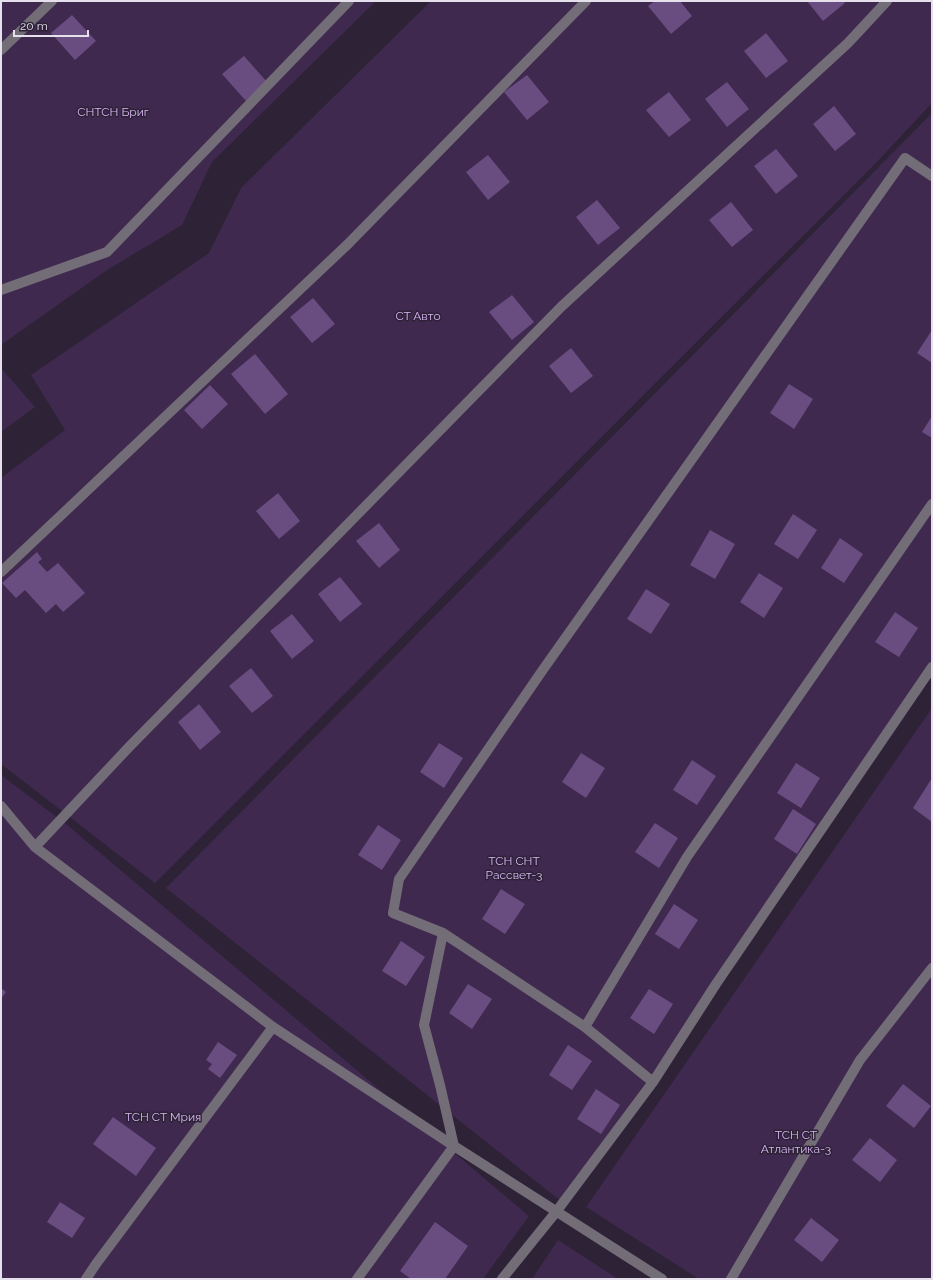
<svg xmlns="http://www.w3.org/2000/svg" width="933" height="1280" font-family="Raleway,sans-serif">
  <rect width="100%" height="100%" fill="#2e2237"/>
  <path fill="#3f294f" d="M1,1H376L212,162L182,225L107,270L1,345Z
    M431,1H932V103L875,164L155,883L1,764V478L65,430L31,375L209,253L241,188Z
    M932,113V676L562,1202L166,888Z
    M1,368L35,407L1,432Z
    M932,708V1279H699L586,1207Z
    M1,775L66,824L529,1216L483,1279H1Z
    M558,1240L618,1279H532Z"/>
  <path fill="#6a4d80" d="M655,1H680L692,16L671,34L648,6Z
    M807,1H843L845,3L823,21Z
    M72,15L96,41L75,60L51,33Z
    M766,33L788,61L766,78L744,51Z
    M244,56L267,82L246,101L222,74Z
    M527,75L549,102L527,120L504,92Z
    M727,82L749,109L727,127L705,99Z
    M669,92L691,120L669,137L646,110Z
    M834,106L856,134L835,151L813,124Z
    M776,149L798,176L776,194L754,166Z
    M488,155L510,182L488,200L466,172Z
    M597,200L620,228L598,245L576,217Z
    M731,202L753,230L732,247L709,220Z
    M512,295L534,322L512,340L489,312Z
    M313,298L335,324L312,343L290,317Z
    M932,330V363L917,353Z
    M571,348L593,376L571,393L549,366Z
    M255,354L288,394L265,414L231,374Z
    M789,384L813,399L794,429L770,413Z
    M210,385L228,404L202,429L184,410Z
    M932,416V438L922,432Z
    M278,493L300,521L279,539L256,511Z
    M793,514L817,530L798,559L774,544Z
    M379,523L400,550L379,568L356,541Z
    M710,530L735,544L715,579L690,565Z
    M840,538L863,554L844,583L821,568Z
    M37,552L42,559L38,562L47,572L58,563L85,593L63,612L56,604L46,613L25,590L16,598L2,583Z
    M759,573L783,588L764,618L740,602Z
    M340,577L362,604L340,622L318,594Z
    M646,589L670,604L651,634L627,619Z
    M895,612L918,628L899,657L875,642Z
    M292,614L314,641L292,659L270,631Z
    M251,668L273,696L252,713L229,686Z
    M199,704L221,732L200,750L178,722Z
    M439,743L463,758L444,788L420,772Z
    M581,753L605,768L586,798L562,782Z
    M692,760L716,776L697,805L673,790Z
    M796,763L820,778L801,808L777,793Z
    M932,778V822L913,808Z
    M793,809L816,824L797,854L774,839Z
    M655,823L678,838L659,868L635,852Z
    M378,825L401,840L382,870L358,855Z
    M501,889L525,904L505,934L482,919Z
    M674,904L698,920L679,949L655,934Z
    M401,941L425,957L406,986L382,971Z
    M468,984L492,999L472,1029L449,1013Z
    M1,988L6,992L1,999Z
    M649,989L673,1004L654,1034L630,1018Z
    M218,1042L237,1055L220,1078L208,1069L212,1064L206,1060Z
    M568,1045L592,1061L572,1090L549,1075Z
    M903,1084L931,1106L914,1128L886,1106Z
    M596,1089L620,1105L601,1134L577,1119Z
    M113,1117L156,1148L136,1176L93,1144Z
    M870,1138L897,1160L880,1182L852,1160Z
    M60,1202L85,1218L72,1238L47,1222Z
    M811,1218L839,1240L822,1262L794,1240Z
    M435,1222L468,1246L445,1279H411L400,1271Z"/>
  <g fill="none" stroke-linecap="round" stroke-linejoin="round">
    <path stroke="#736d78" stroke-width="10" d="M1,50L52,1
      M1,290L107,252L349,1
      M1,572L348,244L586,1
      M1,806L35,847L273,1027L454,1146L662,1279
      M35,847L130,746L561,307L848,43L887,1
      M585,1027L687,857L932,504
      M653,1082L585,1027L443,933L393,913L399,879L542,671L905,158L932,176
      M86,1279L96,1264L273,1027
      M357,1279L454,1146L440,1085L424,1025L443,933
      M502,1279L556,1212L653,1082L716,984L932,667
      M731,1279L860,1060L932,968"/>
  </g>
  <g text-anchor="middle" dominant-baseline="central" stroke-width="3" stroke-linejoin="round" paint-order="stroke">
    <g font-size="12" fill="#d9b7f5" stroke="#2e2237">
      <text x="113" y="112">СНТСН Бриг</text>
      <text x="418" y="316">СТ Авто</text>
      <text x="514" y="861">ТСН СНТ<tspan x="514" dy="14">Рассвет-3</tspan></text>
      <text x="163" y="1117">ТСН СТ Мрия</text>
      <text x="796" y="1135">ТСН СТ<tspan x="796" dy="14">Атлантика-3</tspan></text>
    </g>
  </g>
  <rect width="933" height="1280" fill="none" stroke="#e6dfec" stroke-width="4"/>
  <path d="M14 30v6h74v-6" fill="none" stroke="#e6dfec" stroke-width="2"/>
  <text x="20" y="30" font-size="12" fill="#e6dfec" stroke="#2e2237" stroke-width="3" paint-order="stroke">20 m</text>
</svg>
